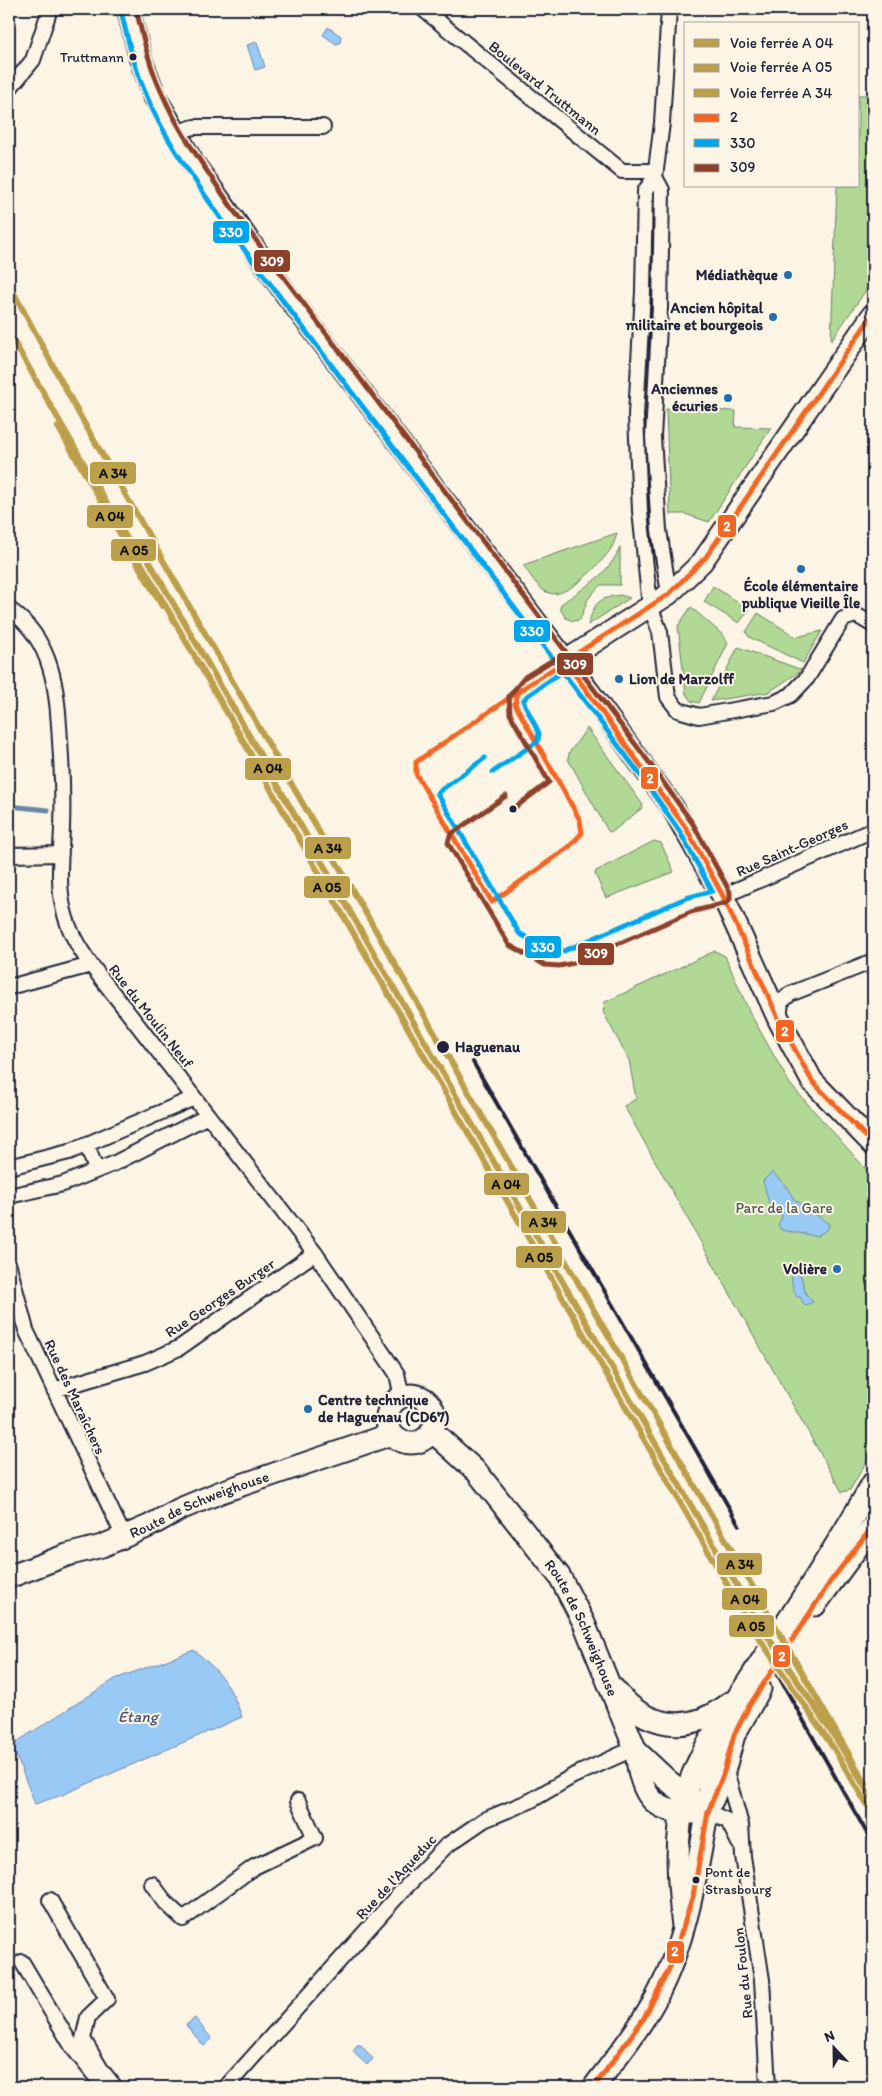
<svg xmlns="http://www.w3.org/2000/svg" width="882" height="2096" font-family="Itim,sans-serif">
  <rect width="100%" height="100%" fill="#fcf5e5"/>
  <filter id="ink" filterUnits="userSpaceOnUse"><feTurbulence type="fractalNoise" baseFrequency=".02" numOctaves="2"/><feDisplacementMap in="SourceGraphic" scale="10" xChannelSelector="R" yChannelSelector="G"/><feConvolveMatrix kernelMatrix="1 2 1 2 8 2 1 2 1" color-interpolation-filters="sRGB"/></filter>
  <g filter="url(#ink)">
    <path fill="#b1d894" stroke="#6a7d68" d="M858,95H873V280L831,341L837,186H858Z
      M666,409L736,411L735,427L771,428L709,522L685,514H670Z
      M617,533C616,538 614,543 612,547C604,561 566,600 549,593C538,590 530,574 523,565Z
      M620,547V585H600L588,599L580,620L573,621L566,618L560,609L561,604C583,588 610,574 620,547Z
      M713,586L749,610L739,623L704,602Z
      M620,595L630,598L588,625C595,603 596,599 620,595Z
      M691,607L724,636L728,643L699,703L691,701L686,694L678,626Z
      M758,613L796,637L822,631L803,663L749,637L746,632Z
      M738,647L802,670L769,692L711,701Z
      M587,728L643,805L642,808L612,832L608,831L568,759L569,753Z
      M654,841L661,843L674,872L606,898L595,874L596,871Z
      M715,951L725,956L750,1013L790,1084L873,1177V1450L850,1490L842,1492L624,1106L636,1099L629,1060L603,1012L605,1002Z"/>
    <path fill="#99c9f5" stroke="#6986ab" d="M328,27L341,36L340,43L336,44L323,35Z
      M257,42L265,67L255,70L247,45Z
      M772,1172L785,1185L794,1199L829,1224L828,1229L817,1236L781,1230L778,1224L782,1218L780,1213L771,1210L763,1181Z
      M794,1272L801,1276L806,1294L813,1302L805,1305L800,1297H797C793,1291 789,1277 794,1272Z
      M194,1650C220,1672 230,1684 242,1717L62,1795L35,1804L12,1745L115,1679Z
      M195,2018L212,2039L204,2046L186,2025Z
      M357,2045H361L373,2059L367,2065L353,2052Z"/>
    <g fill="none" stroke-linecap="round" stroke-linejoin="round">
      <path stroke="#6986ab" stroke-width="5" d="M9,806L48,810"/>
      <g stroke="#22223b" stroke-width="18">
        <path id="street" d="M423,9L622,171H655
          M669,9L662,123L655,177L645,191L643,291L636,415L640,511L650,606L660,632L668,697L678,710L699,716L774,703L791,695L807,678L843,619L856,615L873,625
          M9,89L33,60L50,9
          M174,133L194,127H323
          M655,177L662,190L660,308L653,437L659,530L669,594
          M9,609C54,641 57,690 60,741C62,770 63,799 62,828C61,856 57,884 64,911C69,932 79,948 91,965L315,1253L397,1374L402,1397
          M9,855L61,854
          M723,896L873,830
          M9,987L91,965
          M779,1019L781,1002L790,994L873,961
          M87,1145L96,1170
          M9,1167L69,1152L194,1098
          M9,1196L63,1184L113,1164L208,1116
          M9,1266L26,1330L124,1537
          M54,1390L145,1363L179,1348L315,1253
          M725,1767L741,1825L743,1856L762,1980L768,2087
          M708,1812L728,1821L739,1843
          M152,1884L166,1903L183,1919L254,1867L315,1838L298,1801
          M50,1900L107,1999L88,2017L83,2039L102,2071L115,2087
          M22,1962L73,2048L99,2081
          M226,2087L402,1891L446,1846L484,1820L530,1801L573,1776L635,1748"/>
      </g>
      <g stroke="#22223b" stroke-width="24">
        <path id="secondary" d="M565,661L669,594L702,562L873,314"/>
      </g>
      <g stroke="#22223b" stroke-width="25">
        <g id="primary">
          <path d="M128,9L141,60L155,97L193,163L287,295L589,692L673,808L723,896L779,1020L812,1081L873,1144"/>
          <circle cx="411" cy="1419" r="24"/>
          <path id="s1" d="M432,1431L477,1472L560,1577L584,1623L636,1751L667,1780L708,1812"/>
          <path id="s2" d="M9,1577L67,1555L102,1546L149,1526L180,1509L221,1492L392,1434"/>
          <path d="M815,1605L873,1526"/>
          <path d="M614,1689C645,1728 689,1736 729,1703"/>
          <path d="M636,1751C640,1791 650,1814 695,1813"/>
          <path d="M712,1801L723,1775L734,1735L760,1689"/>
          <path d="M683,1926C678,1882 674,1837 686,1794C698,1751 726,1716 750,1679C792,1614 835,1550 873,1483"/>
          <path d="M594,2087C615,2059 638,2031 655,2000C686,1942 696,1877 707,1814C711,1791 707,1769 713,1746"/>
        </g>
      </g>
      <use href="#street" stroke="#fcf5e5" stroke-width="14"/>
      <use href="#secondary" stroke="#fcf5e5" stroke-width="20"/>
      <use href="#primary" stroke="#fcf5e5" stroke-width="21"/>
      <path stroke="#22223b" stroke-width="4" d="M473,1062L739,1525
        M775,1670L873,1844"/>
      <g stroke="#fcf5e5" stroke-width="9">
        <path id="bus-1" d="M565,661L686,828L723,896L779,1020L812,1081L873,1144
          M528,685L518,693L515,704L580,820L582,833L569,847L492,902L416,774V762Z
          M528,685L669,594L706,557L873,314
          M594,2087L644,2018L671,1965L693,1896L708,1812L723,1775L734,1735L749,1706L830,1582L873,1526"/>
      </g>
      <g stroke="#fcf5e5" stroke-width="9">
        <path id="bus-2" d="M121,11C128,41 135,70 148,99C165,140 197,183 222,220L639,773L680,832L712,891L686,898L564,951H549L519,933L437,793L485,758
          M493,772L538,741L539,733L523,701L527,696L569,667"/>
      </g>
      <g stroke="#fcf5e5" stroke-width="9">
        <path id="bus-3" d="M136,9C143,37 149,66 162,93C180,135 209,173 234,211L651,765L693,824L730,892V899L726,903L691,912L574,963L559,966L545,965L509,945L448,843L450,835L506,796
          M513,809L549,782L510,714L509,696L525,677L561,655"/>
      </g>
      <use href="#bus-1" stroke="#f26522" stroke-width="5"/>
      <use href="#bus-2" stroke="#00a6eb" stroke-width="5"/>
      <use href="#bus-3" stroke="#8c412b" stroke-width="5"/>
      <g stroke="#fcf5e5" stroke-width="10">
        <path id="rail-1" d="M58,427L162,606
          M149,561L758,1622L840,1745L873,1801"/>
      </g>
      <g stroke="#fcf5e5" stroke-width="10">
        <path id="rail-2" d="M9,333L751,1626L834,1749L867,1805"/>
      </g>
      <g stroke="#fcf5e5" stroke-width="10">
        <path id="rail-3" d="M9,284L79,414L866,1784"/>
      </g>
      <use href="#rail-1" stroke="#bc9f4b" stroke-width="6"/>
      <use href="#rail-2" stroke="#bc9f4b" stroke-width="6"/>
      <use href="#rail-3" stroke="#bc9f4b" stroke-width="6"/>
    </g>
  </g>
  <g fill="#22223b" stroke="#fcf5e5" stroke-width="2">
    <circle cx="133" cy="57" r="4.5"/>
    <circle cx="513" cy="809" r="4.5"/>
    <circle cx="443" cy="1047" r="7"/>
    <circle cx="696" cy="1880" r="4.5"/>
  </g>
  <g fill="#1f6fb2" stroke="#fcf5e5" stroke-width="2">
    <circle cx="788" cy="275" r="5"/>
    <circle cx="773" cy="317" r="5"/>
    <circle cx="728" cy="398" r="5"/>
    <circle cx="801" cy="569" r="5"/>
    <circle cx="619" cy="679" r="5"/>
    <circle cx="837" cy="1269" r="5"/>
    <circle cx="308" cy="1409" r="5"/>
  </g>
  <g text-anchor="middle" dominant-baseline="central" stroke-width="4" stroke-linejoin="round" paint-order="stroke">
    <g font-size="14" fill="#22223b" stroke="#fcf5e5" text-anchor="end">
      <text x="124" y="57">Truttmann</text>
      <text x="705" y="1872" text-anchor="start">Pont de<tspan x="705" dy="17">Strasbourg</tspan></text>
    </g>
    <g font-size="15" fill="#22223b" stroke="#fcf5e5">
      <text transform="translate(545 88) rotate(39)">Boulevard Truttmann</text>
      <text transform="translate(792 848) rotate(-24)">Rue Saint-Georges</text>
      <text transform="translate(151 1016) rotate(52)">Rue du Moulin Neuf</text>
      <text transform="translate(220 1298) rotate(-34)">Rue Georges Burger</text>
      <text transform="translate(75 1397) rotate(65)">Rue des Maraîchers</text>
      <text stroke="none"><textPath href="#s2" startOffset="204">Route de Schweighouse</textPath></text>
      <text stroke="none"><textPath href="#s1" startOffset="250">Route de Schweighouse</textPath></text>
      <text transform="translate(396 1877) rotate(-47)">Rue de l'Aqueduc</text>
      <text transform="translate(743 1973) rotate(-96)">Rue du Foulon</text>
    </g>
    <g font-size="15" font-weight="bold" fill="#22223b" stroke="#fcf5e5" text-anchor="end">
      <text x="778" y="275">Médiathèque</text>
      <text x="763" y="308">Ancien hôpital<tspan x="763" dy="17">militaire et bourgeois</tspan></text>
      <text x="718" y="389">Anciennes<tspan x="718" dy="17">écuries</tspan></text>
      <text x="801" y="586" text-anchor="middle">École élémentaire<tspan x="801" dy="17">publique Vieille Île</tspan></text>
      <text x="629" y="679" text-anchor="start">Lion de Marzolff</text>
      <text x="827" y="1269">Volière</text>
      <text x="318" y="1400" text-anchor="start">Centre technique<tspan x="318" dy="17">de Haguenau (CD67)</tspan></text>
    </g>
    <g font-size="15" font-weight="bold" fill="#22223b" stroke="#fcf5e5" text-anchor="start">
      <text x="455" y="1047">Haguenau</text>
    </g>
    <g font-size="15" fill="#4d5956" stroke="#fcf5e5">
      <text x="784" y="1208">Parc de la Gare</text>
    </g>
    <g font-size="16" font-style="italic" fill="#465473" stroke="#fcf5e5">
      <text x="138" y="1716">Étang</text>
    </g>
  </g>
  <g stroke="#fcf5e5" stroke-width="2">
    <rect x="212" y="220" width="38" height="24" rx="5" fill="#00a6eb"/>
    <rect x="253" y="249" width="38" height="24" rx="5" fill="#8c412b"/>
    <rect x="89" y="461" width="48" height="24" rx="5" fill="#bc9f4b"/>
    <rect x="86" y="504" width="48" height="25" rx="5" fill="#bc9f4b"/>
    <rect x="717" y="514" width="20" height="24" rx="5" fill="#f26522"/>
    <rect x="110" y="538" width="47" height="24" rx="5" fill="#bc9f4b"/>
    <rect x="513" y="619" width="38" height="24" rx="5" fill="#00a6eb"/>
    <rect x="556" y="652" width="38" height="24" rx="5" fill="#8c412b"/>
    <rect x="244" y="757" width="48" height="24" rx="5" fill="#bc9f4b"/>
    <rect x="640" y="766" width="19" height="24" rx="5" fill="#f26522"/>
    <rect x="304" y="836" width="48" height="24" rx="5" fill="#bc9f4b"/>
    <rect x="303" y="875" width="48" height="24" rx="5" fill="#bc9f4b"/>
    <rect x="524" y="935" width="38" height="24" rx="5" fill="#00a6eb"/>
    <rect x="577" y="942" width="38" height="24" rx="5" fill="#8c412b"/>
    <rect x="775" y="1019" width="20" height="24" rx="5" fill="#f26522"/>
    <rect x="483" y="1172" width="47" height="24" rx="5" fill="#bc9f4b"/>
    <rect x="520" y="1210" width="47" height="24" rx="5" fill="#bc9f4b"/>
    <rect x="515" y="1245" width="48" height="24" rx="5" fill="#bc9f4b"/>
    <rect x="716" y="1552" width="47" height="24" rx="5" fill="#bc9f4b"/>
    <rect x="721" y="1587" width="47" height="24" rx="5" fill="#bc9f4b"/>
    <rect x="728" y="1614" width="47" height="24" rx="5" fill="#bc9f4b"/>
    <rect x="772" y="1644" width="19" height="24" rx="5" fill="#f26522"/>
    <rect x="666" y="1940" width="19" height="24" rx="5" fill="#f26522"/>
  </g>
  <g font-size="14" text-anchor="middle" font-weight="bold" fill="#fff">
    <text x="231" y="237">330</text>
    <text x="272" y="266">309</text>
    <text x="727" y="531">2</text>
    <text x="532" y="636">330</text>
    <text x="575" y="669">309</text>
    <text x="650" y="783">2</text>
    <text x="543" y="952">330</text>
    <text x="596" y="958">309</text>
    <text x="785" y="1036">2</text>
    <text x="782" y="1661">2</text>
    <text x="675" y="1956">2</text>
  </g>
  <g font-size="14" text-anchor="middle" font-weight="bold" fill="#111">
    <text x="113" y="478">A 34</text>
    <text x="110" y="521">A 04</text>
    <text x="134" y="555">A 05</text>
    <text x="268" y="773">A 04</text>
    <text x="328" y="853">A 34</text>
    <text x="327" y="892">A 05</text>
    <text x="506" y="1189">A 04</text>
    <text x="543" y="1227">A 34</text>
    <text x="539" y="1262">A 05</text>
    <text x="740" y="1569">A 34</text>
    <text x="745" y="1604">A 04</text>
    <text x="751" y="1631">A 05</text>
  </g>
  <rect width="882" height="2096" fill="none" stroke="#fcf5e5" stroke-width="30"/>
  <rect x="15" y="15" width="852" height="2066" fill="none" stroke="#22223b" stroke-width="2" filter="url(#ink)"/>
  <rect x="684" y="22" width="175" height="165" fill="#fcf5e5" stroke="#a5a1a1"/>
  <rect x="694" y="39" width="25" height="8" fill="#bc9f4b" stroke="#a5a1a1"/>
  <text x="730" y="48" font-size="15" fill="#22223b">Voie ferrée A 04</text>
  <rect x="694" y="64" width="25" height="8" fill="#bc9f4b" stroke="#a5a1a1"/>
  <text x="730" y="72" font-size="15" fill="#22223b">Voie ferrée A 05</text>
  <rect x="694" y="89" width="25" height="8" fill="#bc9f4b" stroke="#a5a1a1"/>
  <text x="730" y="98" font-size="15" fill="#22223b">Voie ferrée A 34</text>
  <rect x="694" y="114" width="25" height="8" fill="#f26522" stroke="#a5a1a1"/>
  <text x="730" y="122" font-size="15" fill="#22223b">2</text>
  <rect x="694" y="139" width="25" height="8" fill="#00a6eb" stroke="#a5a1a1"/>
  <text x="730" y="148" font-size="15" fill="#22223b">330</text>
  <rect x="694" y="164" width="25" height="8" fill="#8c412b" stroke="#a5a1a1"/>
  <text x="730" y="172" font-size="15" fill="#22223b">309</text>
  <g transform="translate(834 2048) rotate(338)" stroke="#fcf5e5" stroke-width="4" paint-order="stroke">
  <path d="M0-4L9 19L0 12L-9 19Z" fill="#22223b"/>
  <text y="-8" font-size="14" font-weight="bold" text-anchor="middle" fill="#22223b">N</text>
  </g>
</svg>
